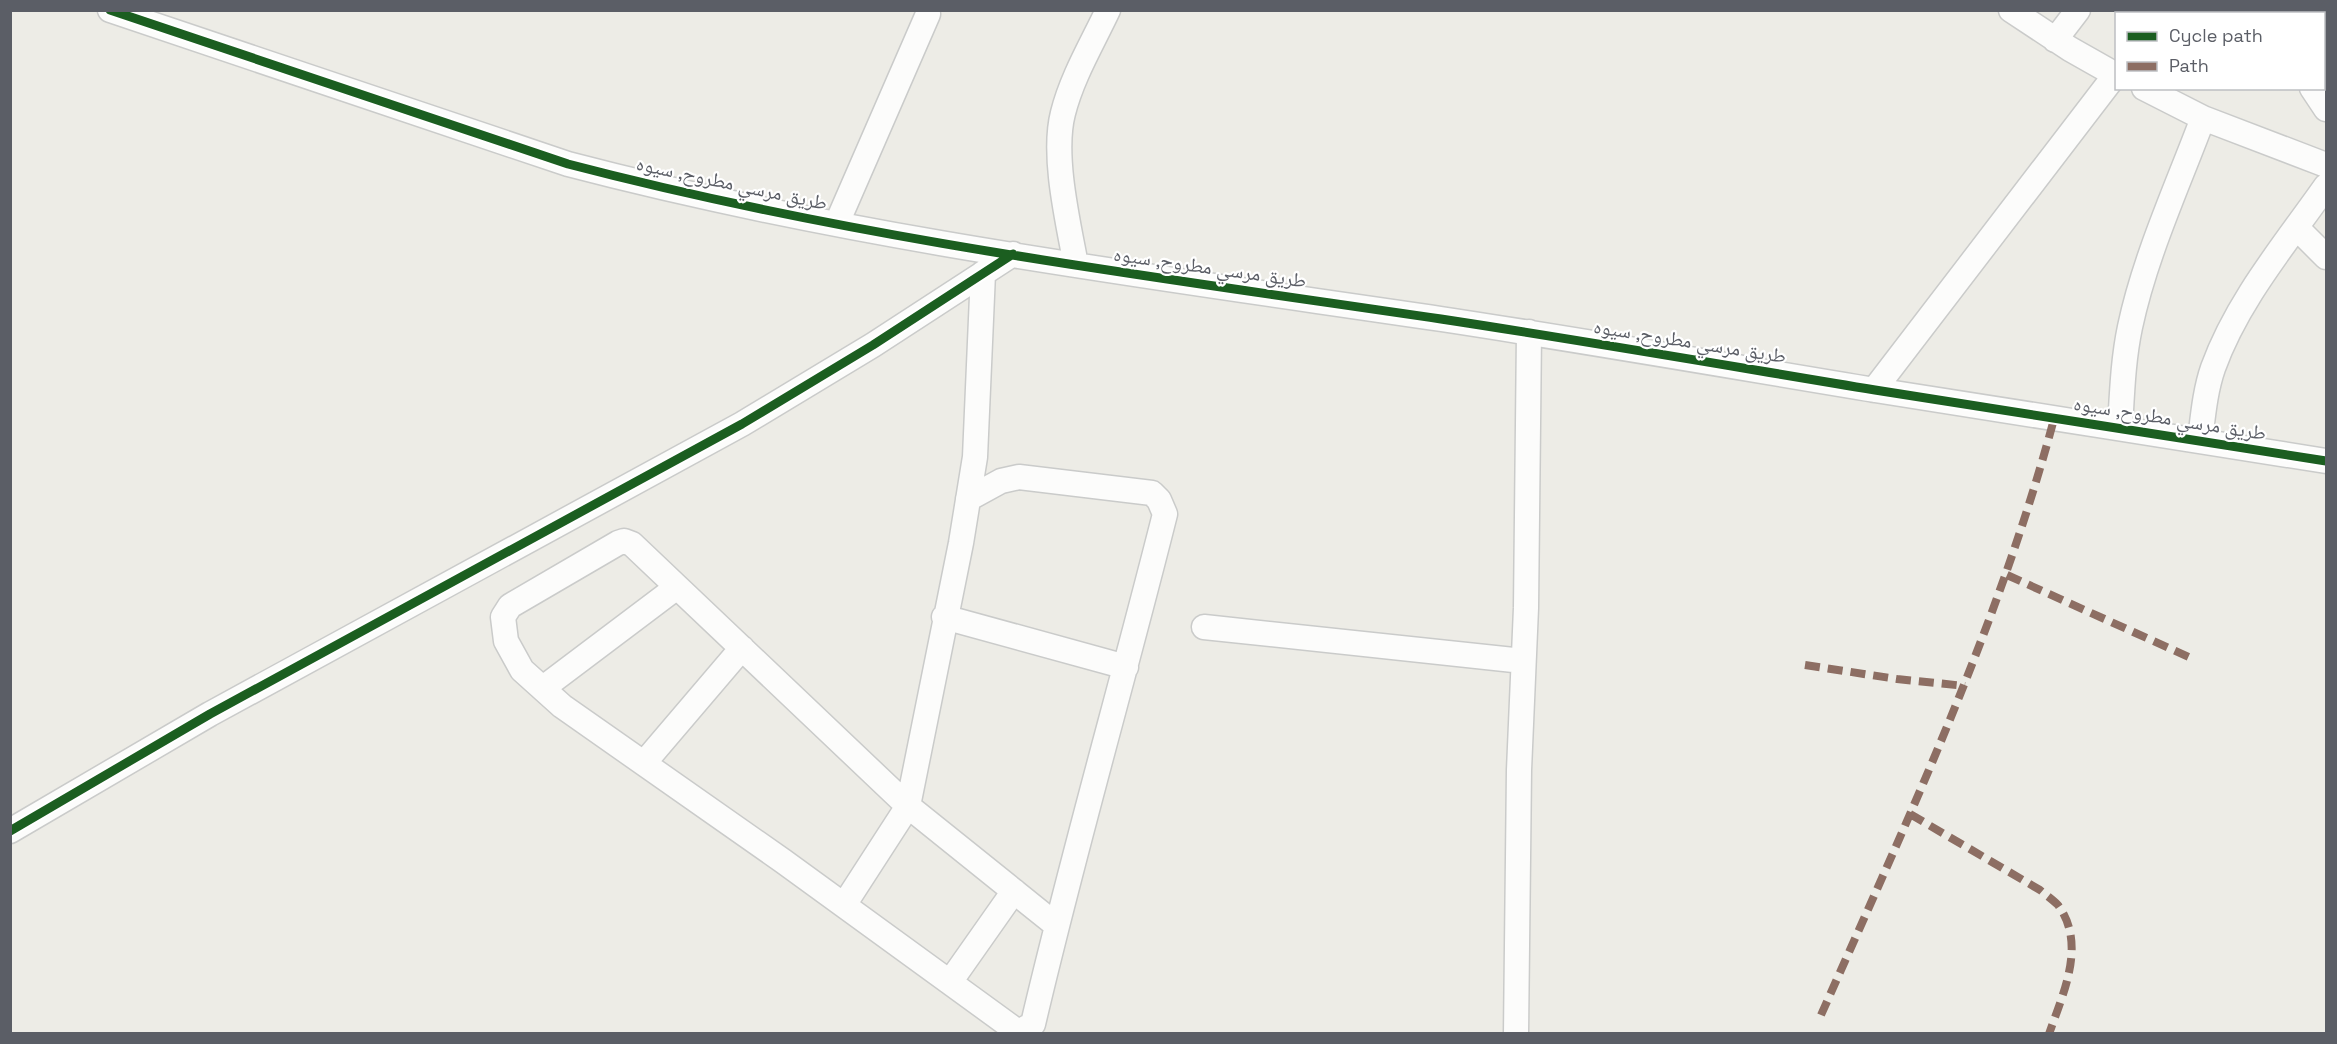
<svg xmlns="http://www.w3.org/2000/svg" width="2337" height="1044" font-family="'Space Grotesk','Noto Naskh Arabic',sans-serif">
  <rect width="100%" height="100%" fill="#edece6"/>
  <g fill="none" stroke-linecap="round" stroke-linejoin="round">
    <g stroke="#cacbca" stroke-width="27">
      <path id="minor" d="M110,10L568,164C854,239 1149,276 1441,319C1586,341 1730,366 1875,390C2025,414 2176,437 2326,461
        M2011,10L2070,49L2116,75
        M2254,10L2256,14
        M2055,40L2078,10
        M2144,88L2203,118L2326,165
        M2312,88L2326,109
        M837,223L928,14
        M2297,228L2326,257
        M1076,265C1068,222 1052,155 1063,113C1072,77 1092,44 1108,10
        M1874,390L2116,74
        M2120,428C2122,394 2123,360 2130,327C2145,256 2178,185 2203,118
        M2200,440C2203,416 2205,391 2213,368C2237,301 2286,243 2326,186
        M968,499L1001,481L1019,477L1152,493L1159,500L1165,514C1122,685 1073,853 1033,1024L1022,1030L1014,1029L783,861L562,706L522,670L506,641L503,617L510,606L618,543L624,541L632,544L908,806L1056,925
        M944,617L1126,667
        M1204,627L1523,661
        M543,688L677,587
        M644,763L742,648
        M10,831L210,714L742,424L873,345L1013,254
        M844,905L908,806L961,543L975,457L983,273
        M950,982L1014,891
        M1516,1034L1519,770L1526,608L1529,332"/>
    </g>
    <use href="#minor" stroke="#fcfcfb" stroke-width="24"/>
    <path stroke="#8d6e63" stroke-width="8" stroke-dasharray="15 8" stroke-linecap="butt" d="M2007,575L2191,658
      M1805,665L1897,679L1965,686
      M1910,814L2040,890C2046,895 2053,900 2058,905C2087,945 2063,993 2049,1034
      M1821,1015C1908,819 1998,627 2054,419"/>
    <g stroke="#fff" stroke-width="13">
      <path id="cycleway" d="M110,10L568,164C854,239 1149,276 1441,319C1586,341 1730,366 1875,390C2025,414 2176,437 2326,461
        M10,831L210,714L742,424L873,345L1013,254"/>
    </g>
    <use href="#cycleway" stroke="#1b5e20" stroke-width="9"/>
  </g>
  <g text-anchor="middle" dominant-baseline="central" stroke-width="4.5" stroke-linejoin="round" paint-order="stroke">
    <g font-size="20" fill="#5b5e66" stroke="#fff">
      <text transform="translate(732 183) rotate(12)">طريق مرسي مطروح, سيوه</text>
      <text transform="translate(1210 267) rotate(8)">طريق مرسي مطروح, سيوه</text>
      <text transform="translate(1690 341) rotate(9)">طريق مرسي مطروح, سيوه</text>
      <text transform="translate(2170 418) rotate(9)">طريق مرسي مطروح, سيوه</text>
    </g>
  </g>
  <rect width="2337" height="1044" fill="none" stroke="#5b5e66" stroke-width="24"/>
  <rect x="2115" y="12" width="210" height="78" fill="#ffffff" stroke="#bdbfc2" stroke-width="1.5"/>
  <rect x="2127" y="32" width="30" height="9" fill="#1b5e20" stroke="#bdbfc2" stroke-width="1.5"/>
  <text x="2169" y="42" font-size="18" fill="#5b5e66">Cycle path</text>
  <rect x="2127" y="62" width="30" height="9" fill="#8d6e63" stroke="#bdbfc2" stroke-width="1.5"/>
  <text x="2169" y="72" font-size="18" fill="#5b5e66">Path</text>
</svg>
